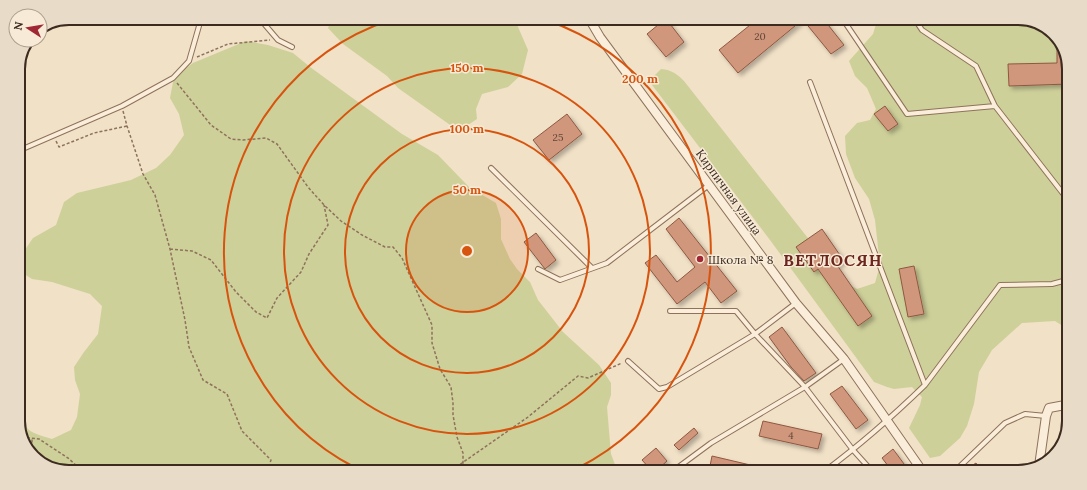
<svg xmlns="http://www.w3.org/2000/svg" width="1087" height="490" font-family="Lora,serif">
  <defs>
    <filter id="shadow"><feDropShadow dx="3" dy="3" stdDeviation="2" flood-color="#0004"/></filter>
  </defs>
  <rect width="100%" height="100%" fill="#f1e1c7"/>
  <path fill="#ced09a" d="M332,19L515,20L528,50L522,74L508,87L482,94L476,109L477,119L468,125L453,127L398,88L387,76L343,44L328,28Z
    M877,21L1038,22L1060,40L1069,66L1066,328L1055,321L1022,323L992,350L979,372L974,404L967,426L960,438L940,456L930,458L909,428L920,405L922,397L912,387L894,389L887,387L874,382L770,240L649,81L661,69C672,70 677,74 684,81L841,280L857,289L875,283L880,265L875,220L869,199L855,178L846,154L845,136L857,123L870,120L876,109L867,88L855,76L849,61L873,34Z
    M246,41L268,45L293,53L310,67L402,134L438,155L469,187L496,203L501,219V239L510,259L517,269L530,282L538,300L563,332L599,365L611,383V395L607,407L611,454L617,470L49,468L27,450L18,425V409C26,433 30,432 52,439L71,430L77,417L80,394L75,380L74,367L84,352L98,334L102,306L90,294L52,282L32,279L21,272L20,257L33,238L56,225L64,202L77,193L131,180L156,168L170,155L184,135L179,114L170,98L174,77L193,63Z"/>
  <path fill="#d0977c" stroke="#8e5840" filter="url(#shadow)" d="M664,20H667L684,42L666,57L647,34Z
    M755,21H801L738,73L719,50Z
    M804,21H825L844,45L831,54Z
    M1057,38L1060,40L1069,66V84L1009,86L1008,64L1057,63Z
    M885,106L898,124L888,131L874,114Z
    M567,114L582,134L549,160L533,140Z
    M679,218L737,291L721,303L705,282L677,304L645,263L656,255L677,282L695,267L666,229Z
    M822,229L844,261L837,265L872,316L858,326L818,269L814,272L796,247Z
    M536,233L556,260L545,269L524,242Z
    M914,266L924,314L908,317L899,269Z
    M782,327L816,373L804,381L791,367L769,337Z
    M842,386L868,420L856,429L830,394Z
    M763,421L822,434L818,449L759,436Z
    M694,428L698,433L679,450L674,445Z
    M656,448L667,461L656,471L651,470L642,460Z
    M893,449L910,472L892,471L882,458Z
    M712,456L763,468V471H709Z
    M976,463L982,472H962Z"/>
  <g fill="none" stroke-linecap="round" stroke-linejoin="round">
    <g stroke="#8e725b" stroke-width="6">
      <path id="service" d="M260,19L278,40L292,47
        M844,21L907,114L995,106
        M916,21L922,30L976,66L995,106L1068,200
        M810,82L925,385C893,416 860,445 825,471
        M18,151L122,106L173,78L189,61L201,19
        M491,168L592,268
        M538,269L560,280L607,263L709,185
        M670,311H736L755,334L805,387L853,450L872,471
        M628,361L659,389L667,387L755,334L796,303
        M925,385L1000,285L1052,284L1067,280
        M673,471L711,443L805,387L844,359
        M954,472L1005,423L1025,414L1046,416"/>
    </g>
    <g stroke="#8e725b" stroke-width="10">
      <path id="minor" d="M590,20L600,37L796,303L844,359L923,472
        M1039,466L1046,416L1049,408L1065,405"/>
    </g>
    <path stroke="#8e725b" stroke-width="1.5" stroke-dasharray="3 2" stroke-linecap="butt" d="M197,57L228,44L270,40
      M177,83L211,125L231,139L243,140L266,138L277,144L308,187L324,205L341,221L362,235L385,247H393L402,258L432,325V343L440,369L451,387L453,403V415L457,437L463,453V470
      M123,111L127,126L143,174L155,195L170,249L185,320L189,347L203,380L227,394L242,431L271,460L268,469
      M56,141L59,147L94,133L127,126
      M170,249L192,251L211,260L236,292L256,312L267,318L277,298L301,272L309,254L328,225L324,205
      M22,437L39,439L68,458L79,468
      M29,452L32,444V438
      M452,470L528,417L578,376L588,378L622,363"/>
    <use href="#service" stroke="#faeedb" stroke-width="4"/>
    <use href="#minor" stroke="#faeedb" stroke-width="8"/>
  </g>
  <circle cx="467" cy="251" r="61" fill="#d7540e" fill-opacity=".12"/>
  <g fill="none" stroke="#d7540e" stroke-width="2">
    <circle cx="467" cy="251" r="61"/>
    <circle cx="467" cy="251" r="122"/>
    <circle cx="467" cy="251" r="183"/>
    <path d="M356 468A244 244 0 0 1 390 20M546 20A244 244 0 0 1 576 469"/>
  </g>
  <circle fill="#a02834" stroke="#f7ebd7" stroke-width="1.5" cx="700" cy="259" r="4"/>
  <g text-anchor="middle" dominant-baseline="central" stroke-width="3" stroke-linejoin="round" paint-order="stroke">
    <g font-size="10" fill="#624637">
      <text x="760" y="36">20</text>
      <text x="558" y="137">25</text>
      <text x="791" y="435">4</text>
    </g>
    <g font-size="12" fill="#3d2b20" stroke="#f7ebd7">
      <text transform="translate(729 192) rotate(54)">Кирпичная улица</text>
    </g>
    <g font-size="12" fill="#3d2b20" stroke="#f7ebd7" text-anchor="start">
      <text x="708" y="259">Школа № 8</text>
    </g>
    <g font-size="16" font-weight="bold" letter-spacing="1" fill="#6c261d" stroke="#f7ebd7">
      <text x="833" y="260">ВЕТЛОСЯН</text>
    </g>
  </g>
  <path d="M0 0H1087V490H0ZM69 25H1018A44 44 0 0 1 1062 69V421A44 44 0 0 1 1018 465H69A44 44 0 0 1 25 421V69A44 44 0 0 1 69 25Z" fill="#e8dcc8" fill-rule="evenodd"/>
  <path fill="none" stroke="#3d2b20" stroke-width="2" d="M69 25H1018A44 44 0 0 1 1062 69V421A44 44 0 0 1 1018 465H69A44 44 0 0 1 25 421V69A44 44 0 0 1 69 25Z"/>
  <circle cx="467" cy="251" r="6" fill="#d7540e" stroke="#f7ebd7" stroke-width="2"/>
  <g font-size="12" text-anchor="middle" font-weight="bold" fill="#d7540e" stroke="#f7ebd7" stroke-width="3" stroke-linejoin="round" paint-order="stroke">
    <text x="467" y="72">150 m</text>
    <text x="640" y="83">200 m</text>
    <text x="467" y="133">100 m</text>
    <text x="467" y="194">50 m</text>
  </g>
  <g transform="translate(28 28) rotate(282)"><circle r="19" fill="#f7ebd7" stroke="#ad9e8e"/>
  <path d="M0-3L7 15L0 10L-7 15Z" fill="#a02834"/>
  <text y="-6" font-size="11" font-weight="bold" text-anchor="middle" fill="#3d2b20">N</text>
  </g>
</svg>
